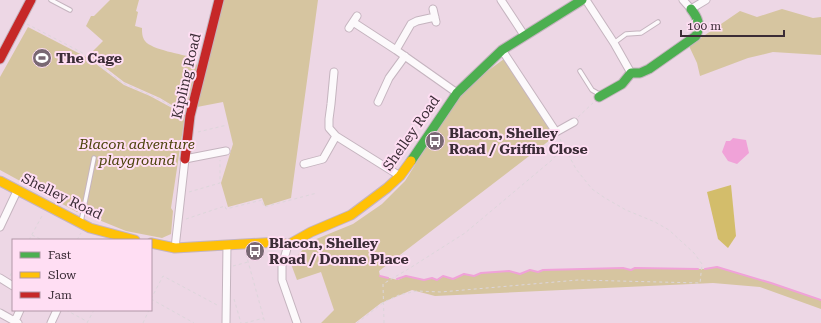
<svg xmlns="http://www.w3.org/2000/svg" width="821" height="323" font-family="'Roboto Serif',serif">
  <rect width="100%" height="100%" fill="#edd7e5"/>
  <path fill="#d6c5a0" d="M110,0H139L136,11L138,12L135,26L142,28C142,32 142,37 145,41C152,50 182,54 194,58L197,66L185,113L160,98L124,82L89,55L103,41L86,26L91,16H94Z
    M223,0H318L291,198L265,206L262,198L228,207L221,183L233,144L223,102L197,107Z
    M782,9L813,18L821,17V55L773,52L748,58L700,76L697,63L689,46L740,11L757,17Z
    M28,27L88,58L124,85L150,96L185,115L171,208L173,211L171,234L162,238L126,231L89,216L80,209L77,212L0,170V77Z
    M504,59L551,129L546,135L550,140L379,271L380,276L398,280L406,276L424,280L432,278L437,280L443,276L453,279L464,274L474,276L481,273L509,271L520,274L530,270L538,272L543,270L623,268L631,270L635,268L705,269L717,267L771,283L821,300V309L760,287L713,283L435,296L412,290L381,303L355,323H321L334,310L321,272L297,280L291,264L309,242L353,224L382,204L405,181L459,95L482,75Z"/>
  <path fill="#d3bd6b" d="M731,185L736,236L728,248L718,239L707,192Z"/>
  <path fill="#f0a2d8" d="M733,138L746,140L749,153L737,164L728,161L722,152L726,141H730Z"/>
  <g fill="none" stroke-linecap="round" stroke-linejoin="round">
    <path stroke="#f0a2d8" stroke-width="2" d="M705,269L717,267L771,283L821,300
      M380,276L388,278
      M397,279L406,276L424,280L432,278L437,280L443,276L453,279L464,274L474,276L481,273L509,271L520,274L530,270L538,272L543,270L623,268L631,270L635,268L698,269"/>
    <g stroke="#c5b4bf" stroke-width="5.5">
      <path id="lane" d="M51,0L70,10
        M614,43L626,34L641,33L658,22
        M580,71L592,90L599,94
        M81,222L94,158"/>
    </g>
    <g stroke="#c5b4bf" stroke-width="9">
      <path id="street" d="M501,0L524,35
        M586,0L614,43L631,73
        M683,0L691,9L706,0
        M433,9L436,22
        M353,22L396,50L457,93
        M349,28L357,16
        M396,50L411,24L417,21L435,17
        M502,50L556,132L574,122
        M334,72L331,104L329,119V128L336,136L400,176
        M378,102L389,78L405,56
        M304,164L323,159L336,136
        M0,227L17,191
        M288,245L282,266V280L297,323
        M175,248L185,159L226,151
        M0,278L13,286
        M0,313L18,323
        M15,321L20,310
        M51,323L57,310
        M226,323L227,245"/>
    </g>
    <g stroke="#c5b4bf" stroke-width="11">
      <path id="fast" d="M599,97L622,84L631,73H640L649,69L696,36C701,25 698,18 691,9
        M411,161L457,93L502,50L582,0"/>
    </g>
    <g stroke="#c5b4bf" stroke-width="11">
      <path id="slow" d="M0,181L90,228L135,240
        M151,243L175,248L279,242L288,245L311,232L351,215L387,188L400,176L411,161"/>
    </g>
    <g stroke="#c5b4bf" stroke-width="11">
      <path id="jam" d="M0,59L31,0
        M185,159L190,116L219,0"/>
    </g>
    <path stroke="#ddd6db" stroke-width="1" stroke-dasharray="3 3" stroke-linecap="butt" d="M27,24L81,52L123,83L161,100L182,113
      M578,117L593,103
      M198,132L227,125
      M189,192L220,183V160
      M186,219L225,206L226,209L262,200L264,207L317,193
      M32,235L42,240
      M29,240L43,214
      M77,240L81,233
      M246,254L265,323
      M233,266L248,262
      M10,276L13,270
      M151,299L163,276L219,306
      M151,299L194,323
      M234,299L241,323
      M151,306L153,301
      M66,310L88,322
      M87,323L94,310
      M143,323L149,310
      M245,323L264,318
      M357,323L384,302L399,295L417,291L441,292L578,280L700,283L702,264L694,253L669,230L655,222L626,210L605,198L592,189L576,169L560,139
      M384,323L383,284L410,268L465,233L552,160L563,148"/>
    <use href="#lane" stroke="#fcf9fb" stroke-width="3.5"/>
    <use href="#street" stroke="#fcf9fb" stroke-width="7"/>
    <use href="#fast" stroke="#4caf50" stroke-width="9"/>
    <use href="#slow" stroke="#ffc107" stroke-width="9"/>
    <use href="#jam" stroke="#c62828" stroke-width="9"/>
  </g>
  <defs>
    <g id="stadium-disc" transform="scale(1)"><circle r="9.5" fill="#796873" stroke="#ffdef3"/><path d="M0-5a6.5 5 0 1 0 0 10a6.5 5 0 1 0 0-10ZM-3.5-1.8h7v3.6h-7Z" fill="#fff"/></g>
    <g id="bus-disc" transform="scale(1)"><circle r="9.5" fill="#796873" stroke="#ffdef3"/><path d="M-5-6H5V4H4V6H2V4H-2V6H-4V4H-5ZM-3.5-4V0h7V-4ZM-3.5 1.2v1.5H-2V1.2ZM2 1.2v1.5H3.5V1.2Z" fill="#fff"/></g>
  </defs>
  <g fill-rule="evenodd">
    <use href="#stadium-disc" x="42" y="58"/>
    <use href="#bus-disc" x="435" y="141"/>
    <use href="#bus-disc" x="255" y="251"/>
  </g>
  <g text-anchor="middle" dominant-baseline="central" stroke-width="4" stroke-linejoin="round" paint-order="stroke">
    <g font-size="14" font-weight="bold" fill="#3b2c36" stroke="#ffdef3" text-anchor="start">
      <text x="56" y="58">The Cage</text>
      <text x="449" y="133">Blacon, Shelley<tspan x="449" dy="16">Road / Griffin Close</tspan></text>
      <text x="269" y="243">Blacon, Shelley<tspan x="269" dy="16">Road / Donne Place</tspan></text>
    </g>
    <g font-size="14" fill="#3b2c36" stroke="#ffdef3">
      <text transform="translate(186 76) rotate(-77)">Kipling Road</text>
      <text transform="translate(411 133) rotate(-55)">Shelley Road</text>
      <text transform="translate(62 196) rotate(26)">Shelley Road</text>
    </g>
    <g font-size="14" font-style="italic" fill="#4a4109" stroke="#ffdef3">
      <text x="137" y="144">Blacon adventure<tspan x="137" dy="16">playground</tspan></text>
    </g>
  </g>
  <rect x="12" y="239" width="140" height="72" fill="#ffdef3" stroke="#b197a7"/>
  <rect x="20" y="252" width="20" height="6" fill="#4caf50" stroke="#b197a7"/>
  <text x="48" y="259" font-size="12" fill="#3b2c36">Fast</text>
  <rect x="20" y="272" width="20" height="6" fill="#ffc107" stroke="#b197a7"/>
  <text x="48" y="279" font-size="12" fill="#3b2c36">Slow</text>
  <rect x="20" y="292" width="20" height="6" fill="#c62828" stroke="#b197a7"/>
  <text x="48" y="299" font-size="12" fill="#3b2c36">Jam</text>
  <path d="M681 30v6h103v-6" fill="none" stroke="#3b2c36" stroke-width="2"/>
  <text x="687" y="30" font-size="12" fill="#3b2c36" stroke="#ffdef3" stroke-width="3" paint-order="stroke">100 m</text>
</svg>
